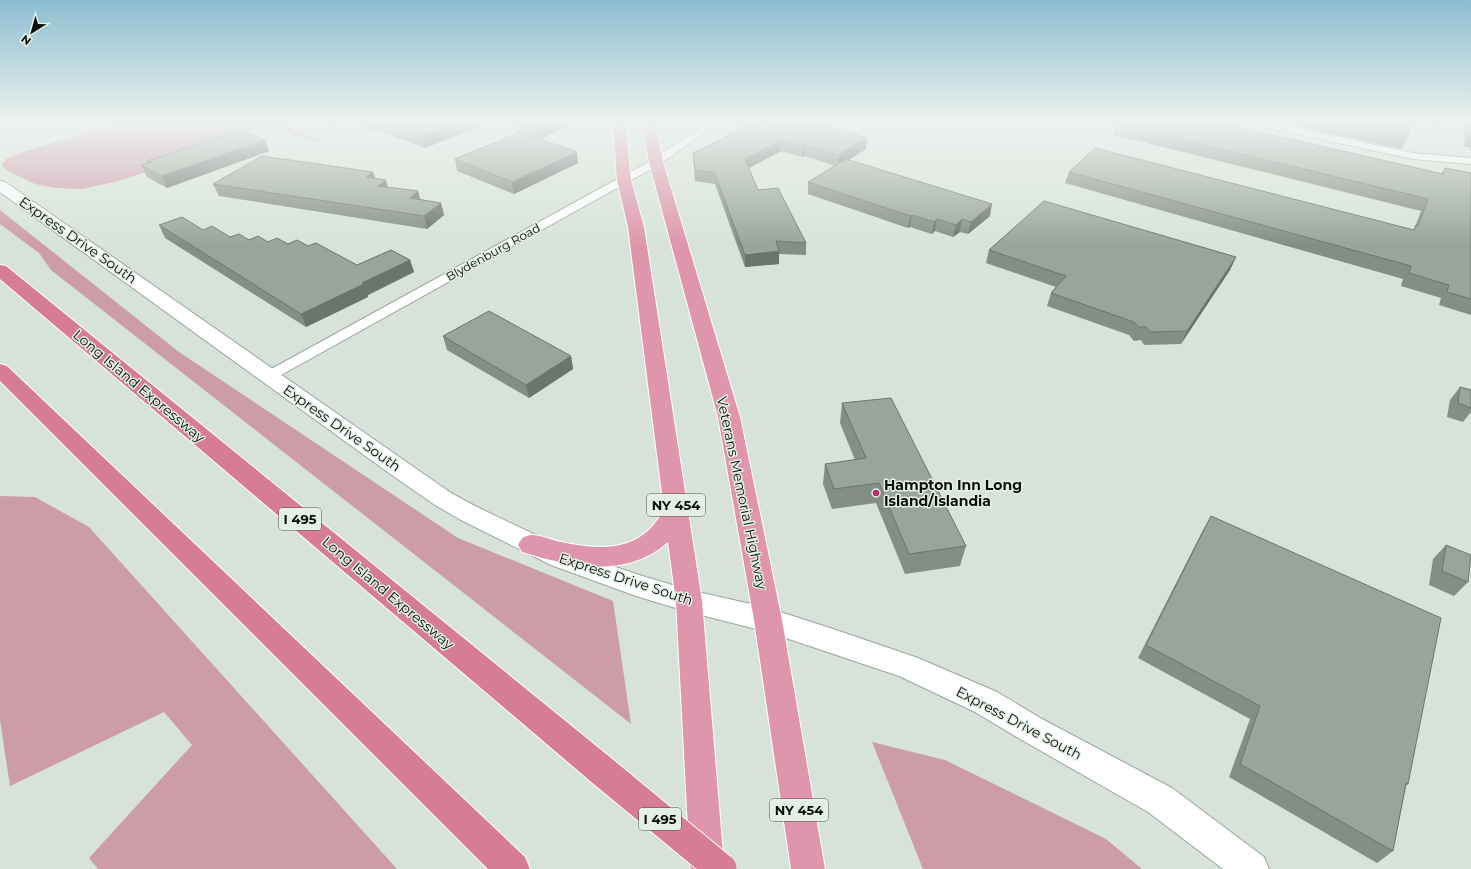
<svg xmlns="http://www.w3.org/2000/svg" width="1471" height="869" font-family="Montserrat,sans-serif">
  <rect width="100%" height="100%" fill="#d7e3da"/>
  <path fill="#cc9ca9" d="M118,123H280L322,142L295,136L276,127L265,126L212,150L119,181L82,189L56,188L35,184L8,171L3,167L2,164L6,159L26,151Z
    M0,210L179,352L458,538L613,601L631,724L51,270L39,253L0,224Z
    M0,496L35,497L89,527L397,869H98L89,858L192,745L164,712L10,786L0,720Z
    M872,742L945,760L1106,839L1142,869H923Z"/>
  <g fill="none" stroke-linecap="round" stroke-linejoin="round">
    <g stroke="#99a59c" stroke-width="2">
      <path id="minor" d="M15,123L14,125L0,130V124Z
        M708,123H719L660,164L274,379L269,381L264,379L262,376L264,373L652,160Z
        M1256,123H1275L1413,153L1471,158V164L1413,159L1260,126Z"/>
    </g>
    <g stroke="#99a59c" stroke-width="2">
      <path id="secondary" d="M0,181L5,182L405,461L451,493L477,507L569,551L639,575L689,590L768,608L836,630L918,658L997,692L1042,719L1172,788L1264,857L1269,869H1223L1148,812L1020,739L975,712L899,676L768,632L689,612L636,596L551,565L459,519L435,505L389,473L0,192Z"/>
    </g>
    <g stroke="#fff" stroke-width="2">
      <path id="trunk" d="M613,123H625L631,180L644,227L702,601L724,866L723,869H691L690,866L676,601L668,542C627,579 570,567 522,552L518,545L522,538C525,537 528,535 531,535C540,535 552,540 561,542C603,551 642,552 664,509L628,227L617,180Z
        M643,123H655L663,162L740,417L782,620L825,869H791L754,620L718,417L649,162Z"/>
    </g>
    <g stroke="#fff" stroke-width="2">
      <path id="motorway" d="M0,265L6,266L611,758L616,769L611,780L600,785L589,780L0,279Z
        M0,364L7,366L525,857L530,869H488L0,381Z"/>
    </g>
    <use href="#minor" fill="#fff" fill-rule="evenodd"/>
    <use href="#secondary" fill="#fff" fill-rule="evenodd"/>
    <use href="#trunk" fill="#df96ac" fill-rule="evenodd"/>
    <use href="#motorway" fill="#d77c97" fill-rule="evenodd"/>
    <g stroke="#fff" stroke-width="33" stroke-linecap="butt">
      <path id="motorway-bridge" d="M600,769L721,869"/>
    </g>
    <use href="#motorway-bridge" stroke="#d77c97" stroke-width="31"/>
  </g>
  <path fill="#848e86" d="M323,123H344L333,127Z
    M355,123H487L425,148L377,130L374,131Z
    M515,123H576L540,139L578,163L514,194L457,171L455,159L518,133L516,132Z
    M746,123H833L827,127L866,149L848,160L990,216L968,234L960,232L953,237L935,231L932,234L910,227L908,228L808,194V182L835,166L805,156L802,157L781,151L749,168L758,190L806,243V255L779,254V264L745,267L715,184L695,181L693,153L739,131V127Z
    M1302,123H1445L1441,128L1426,124L1424,126L1413,124L1407,138L1401,149L1301,127Z
    M1463,123H1471V151H1470V148L1464,147L1465,133L1463,132Z
    M1117,124L1441,174L1445,168L1471,173V315L1439,305L1441,298L1401,286L1403,279L1065,183L1069,172L1413,230L1415,227L1421,211L1114,135Z
    M265,140L269,151L167,188L147,177L141,165L149,163L147,161Z
    M373,172L375,178L388,187L418,191L420,199L441,203L444,215L427,229L219,196L213,184Z
    M159,225L203,230L230,237L308,246L357,265L410,260L414,272L368,295V297L306,327L165,238Z
    M989,250L1236,257L1230,270L1181,344L1144,345L1141,340L1134,341L1129,335L1047,306L1051,293L1056,287L986,263Z
    M443,336L571,356L573,369L529,398L447,350Z
    M1460,387L1471,390V412L1463,422L1447,417L1450,400Z
    M842,403L966,546L960,566L905,574L876,503L832,509L823,484L825,464L855,460L840,423Z
    M1211,516L1408,784L1406,786L1393,851L1377,863L1229,777L1250,719L1138,658L1203,530Z
    M1446,545L1468,582L1454,596L1429,585L1433,559Z"/>
  <path fill="#6b746d" d="M331,123H344L333,127Z
    M372,123H375L377,130L374,131Z
    M458,123H487L425,148L422,137Z
    M549,123H576L537,140L535,129Z
    M815,123H833L814,134Z
    M867,138L866,149L838,167L839,155Z
    M265,140L269,151L167,188L162,176Z
    M782,140L781,151L745,170V159Z
    M805,145V156L802,157L803,146Z
    M577,152L578,163L514,194L512,182Z
    M373,172L377,184L366,177Z
    M386,180L389,192L378,186Z
    M418,191L421,203L410,198Z
    M441,203L444,215L427,229L424,216Z
    M992,204L990,216L968,234L971,222Z
    M912,215L910,227L908,228L910,216Z
    M937,219L935,231L932,234L934,222Z
    M962,219L960,232L953,237L956,225Z
    M779,251V264L745,267V255Z
    M1236,257L1230,270L1181,344L1187,331Z
    M410,260L414,272L368,295V297L306,327L301,314L362,283Z
    M571,356L573,369L529,398L526,385Z"/>
  <path fill="#99a59c" stroke="#6b746d" d="M385,123H458L422,137Z
    M519,123H549L535,129Z
    M746,123H816L867,138L839,155L805,145L803,146L782,140L745,159L758,190L778,188L806,243L776,241L779,251L745,255L714,172L695,170L693,153L744,128L739,127Z
    M1118,123H1220L1443,174L1445,168L1471,173V299L1447,292L1449,285L1409,273L1411,266L1069,172L1095,148L1414,230L1416,225L1418,226L1428,199L1117,124Z
    M1339,123H1413L1407,138Z
    M1466,123H1471V142L1468,141L1469,127H1467Z
    M241,130L265,140L162,176L141,165L151,162L147,161Z
    M520,132L577,152L512,182L455,159Z
    M262,156L373,172L366,177L386,180L378,186L418,191L410,198L441,203L424,216L213,184Z
    M846,159L992,204L971,222L962,219L956,225L937,219L934,222L912,215L910,216L808,182Z
    M1044,201L1236,257L1187,331L1150,332L1146,327H1139L1134,322L1051,293L1066,276L989,250Z
    M182,217L203,230L212,226L230,237L239,234L249,240L258,236L268,242L277,238L288,244L297,240L308,246L316,243L357,265L391,250L410,260L362,283L364,284L301,314L159,225Z
    M489,311L571,356L526,385L443,336Z
    M1460,387L1471,390V408L1458,403Z
    M891,398L966,546L909,554L879,483L834,489L825,464L866,458L842,403Z
    M1211,516L1441,618L1408,784L1406,783L1393,851L1240,764L1260,706L1146,645Z
    M1446,545L1471,555L1468,582L1442,571Z"/>
  <linearGradient id="sky" x2="0" y2="1"><stop stop-color="#8cbdd0"/><stop offset="0.5" stop-color="#edf2ee"/><stop offset="1" stop-color="#edf2ee" stop-opacity="0"/></linearGradient>
  <rect width="1471" height="245" fill="url(#sky)"/>
  <circle fill="#ba2f67" stroke="#e4f0e7" stroke-width="1.5" cx="876" cy="493" r="4"/>
  <g text-anchor="middle" dominant-baseline="central" stroke-width="3" stroke-linejoin="round" paint-order="stroke">
    <g font-size="12" fill="#090d0a" stroke="#e4f0e7">
      <text transform="translate(493 252) rotate(-29)">Blydenburg Road</text>
    </g>
    <g fill="#e4f0e7" stroke="#4b514c" stroke-width="1">
      <rect x="647" y="494" width="58" height="22" rx="3"/>
      <rect x="279" y="508" width="42" height="22" rx="3"/>
      <rect x="770" y="799" width="58" height="22" rx="3"/>
      <rect x="639" y="808" width="42" height="22" rx="3"/>
    </g>
    <g font-size="13" font-weight="bold" fill="#090d0a">
      <text x="676" y="505">NY 454</text>
      <text x="300" y="519">I 495</text>
      <text x="799" y="810">NY 454</text>
      <text x="660" y="819">I 495</text>
    </g>
    <g font-size="14" fill="#090d0a" stroke="#e4f0e7">
      <text transform="translate(78 240) rotate(35)">Express Drive South</text>
      <text transform="translate(139 386) rotate(40)">Long Island Expressway</text>
      <text transform="translate(342 428) rotate(35)">Express Drive South</text>
      <text transform="translate(742 493) rotate(78)">Veterans Memorial Highway</text>
      <text transform="translate(626 579) rotate(18)">Express Drive South</text>
      <text transform="translate(388 593) rotate(40)">Long Island Expressway</text>
      <text transform="translate(1019 723) rotate(28)">Express Drive South</text>
    </g>
    <g font-size="14" font-weight="bold" fill="#090d0a" stroke="#e4f0e7" text-anchor="start">
      <text x="884" y="485">Hampton Inn Long<tspan x="884" dy="16">Island/Islandia</tspan></text>
    </g>
  </g>
  <g transform="translate(32 32) rotate(217)" stroke="#e4f0e7" stroke-width="3" paint-order="stroke">
  <path d="M0-3L7 15L0 10L-7 15Z" fill="#090d0a"/>
  <text y="-6" font-size="11" font-weight="bold" text-anchor="middle" fill="#090d0a">N</text>
  </g>
</svg>
